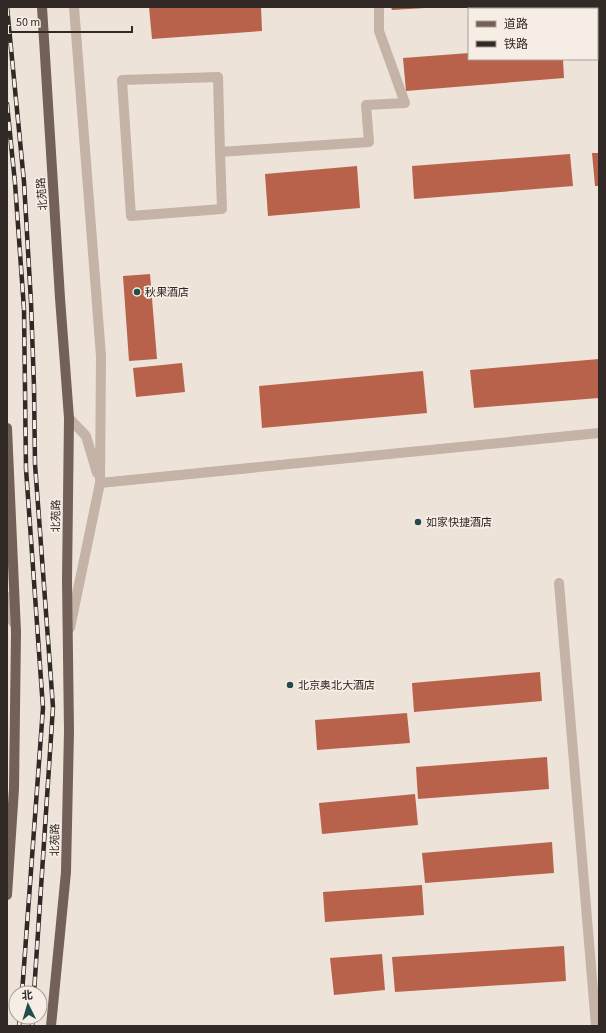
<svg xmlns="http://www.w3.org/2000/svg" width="606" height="1033" font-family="'Source Sans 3','Noto Sans SC',sans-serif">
  <rect width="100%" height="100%" fill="#eee3d9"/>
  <path fill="#b8624c" d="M149,7H261L262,31L152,39Z
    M391,7H425V8L392,10Z
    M597,23H599V57H597Z
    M469,53V59H563L564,78L406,91L403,58Z
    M592,153H599V186H595Z
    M570,154L573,186L414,199L412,166Z
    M357,166L360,208L268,216L265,174Z
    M150,274L157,359L129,361L123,276Z
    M599,359V398L474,408L470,370Z
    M182,363L185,392L136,397L133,368Z
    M423,371L427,413L262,428L259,386Z
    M540,672L542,701L414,712L412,683Z
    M407,713L410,743L317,750L315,720Z
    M547,757L549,789L418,799L416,767Z
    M415,794L418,825L322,834L319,803Z
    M552,842L554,873L425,883L422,853Z
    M422,885L424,915L325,922L323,892Z
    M564,946L566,981L395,992L392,957Z
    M382,954L385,990L334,995L330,958Z"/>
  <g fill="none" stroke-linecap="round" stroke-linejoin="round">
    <path stroke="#c4b3a6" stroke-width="10" d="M220,152L222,209L131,216L122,80L218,77L220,152L369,142L366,105L405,103L379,31V7
      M100,483L599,433
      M559,583L596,1026"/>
    <path stroke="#c4b3a6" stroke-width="10" d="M69,418L86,436L97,473
      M7,597L13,622
      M70,628L100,483L101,356L74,7"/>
    <path stroke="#726059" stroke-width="10" d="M42,7L60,298L69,418L67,580L69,731L66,872L51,1026
      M7,428L16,632L14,789L7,895"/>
    <g stroke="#312926" stroke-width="4.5">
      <path id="rail" d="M7,7L24,182L31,302L34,387L35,464L53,707L34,993
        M7,104L15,183L24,309L26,469L43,708L22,993
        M19,1026L20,1017
        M32,1026L33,1017"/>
    </g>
    <use href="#rail" stroke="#f6ede4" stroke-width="3" stroke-dasharray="9" stroke-linecap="butt"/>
  </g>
  <g fill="#214c4e" stroke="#f6ede4" stroke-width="1.5">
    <circle cx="137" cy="292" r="4"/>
    <circle cx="418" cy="522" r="4"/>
    <circle cx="290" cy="685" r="4"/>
  </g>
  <g text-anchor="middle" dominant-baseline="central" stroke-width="3.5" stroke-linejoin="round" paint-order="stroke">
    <g font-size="11" fill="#312926" stroke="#f6ede4">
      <text transform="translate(42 194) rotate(-94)">北苑路</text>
      <text transform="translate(56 516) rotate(-89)">北苑路</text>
      <text transform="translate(55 840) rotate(-89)">北苑路</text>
    </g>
    <g font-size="11" fill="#312926" stroke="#f6ede4" text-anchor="start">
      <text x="145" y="292">秋果酒店</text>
      <text x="426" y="522">如家快捷酒店</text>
      <text x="298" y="685">北京奥北大酒店</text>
    </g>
  </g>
  <rect width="606" height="1033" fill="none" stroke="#312926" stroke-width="16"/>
  <rect x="468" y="8" width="130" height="52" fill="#f6ede4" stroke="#a79f98"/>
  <rect x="476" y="21" width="20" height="6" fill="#726059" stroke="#a79f98"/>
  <text x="504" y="28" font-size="12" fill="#312926">道路</text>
  <rect x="476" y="41" width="20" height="6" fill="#312926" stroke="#a79f98"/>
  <text x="504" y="48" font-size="12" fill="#312926">铁路</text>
  <g transform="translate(28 1005) rotate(355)"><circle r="19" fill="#f6ede4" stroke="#a79f98"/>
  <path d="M0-3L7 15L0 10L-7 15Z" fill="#214c4e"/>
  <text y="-6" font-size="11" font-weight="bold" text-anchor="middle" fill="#312926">北</text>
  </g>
  <path d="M10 26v6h122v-6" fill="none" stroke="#312926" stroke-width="2"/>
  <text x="16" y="26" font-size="12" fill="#312926" stroke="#f6ede4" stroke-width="3" paint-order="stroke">50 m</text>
</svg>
